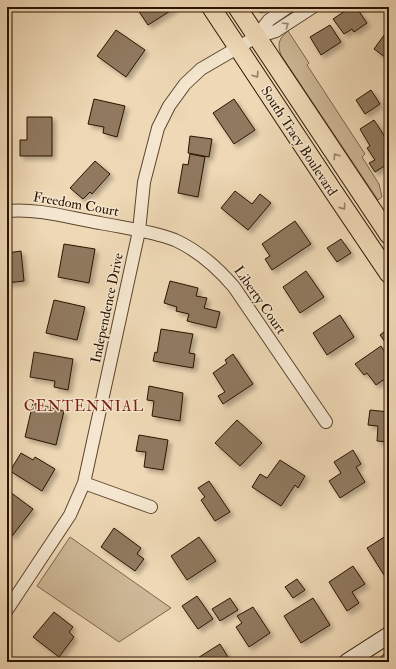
<svg xmlns="http://www.w3.org/2000/svg" width="396" height="669" font-family="'IM FELL Double Pica',serif">
  <defs>
    <filter id="shadow"><feDropShadow dx="3.5" dy="3.5" stdDeviation="2" flood-color="#0004"/></filter>
  </defs>
  <rect width="100%" height="100%" fill="#eed8b5"/>
  <filter id="stains"><feTurbulence type="fractalNoise" baseFrequency=".005" numOctaves="4"/><feColorMatrix values="0 0 0 0 .2 0 0 0 0 .09 0 0 0 0 .02 0 0 0 .5 -.17"/></filter>
  <radialGradient id="worn" r=".72"><stop offset=".6" stop-color="#630" stop-opacity="0"/><stop offset="1" stop-color="#630" stop-opacity=".3"/></radialGradient>
  <path fill="#cdb796" stroke="#7c654b" d="M250,7H272L274,10L261,13Z
    M288,31L309,63L307,65L365,154L362,157L379,184L382,197L378,200L281,55C277,44 279,38 288,31Z
    M70,537L171,608L119,642L37,586Z"/>
  <path fill="#90795e" stroke="#2b1300" filter="url(#shadow)" d="M136,7H174L175,8L148,25Z
    M351,7H356L367,23L354,32L352,29L344,34L333,19Z
    M330,25L341,42L321,55L310,37Z
    M116,30L145,50L126,77L97,56Z
    M387,31L389,32V60L374,49Z
    M371,90L380,104L365,114L356,100Z
    M94,99L125,106L117,137L103,133L104,127L88,124Z
    M234,99L255,130L234,144L213,113Z
    M27,117H52V156H20V140H27Z
    M374,120L389,143V163L375,172L369,163L375,160L367,148L370,146L360,129Z
    M190,136L212,139L209,157L188,153Z
    M190,154L205,157L198,197L178,193L183,164L188,165Z
    M95,161L110,174L92,194L90,192L83,199L70,188Z
    M235,191L252,204L260,194L271,203L248,230L221,208Z
    M295,221L311,244L272,270L265,259L270,256L262,244Z
    M341,239L351,253L337,262L327,248Z
    M64,244L95,249L89,283L58,277Z
    M21,251L24,281L7,283V253Z
    M306,271L324,297L300,313L283,287Z
    M170,281L198,288L196,296L207,298L204,308L220,312L216,328L187,321L189,314L176,311L177,307L164,303Z
    M54,300L85,307L77,340L46,333Z
    M340,315L354,337L327,355L313,333Z
    M389,328V346H388L380,335Z
    M161,329L193,334L189,353L195,354L193,368L153,361L155,352L157,353Z
    M381,346L389,359V376L376,385L367,373L364,375L355,364Z
    M34,352L73,359L68,390L54,387L55,381L30,377Z
    M233,354L253,384L223,404L218,396L225,392L213,373L227,363L225,360Z
    M149,386L183,393L180,421L152,416L154,401L147,400Z
    M33,403L64,411L56,445L25,437Z
    M370,410L389,412V442L377,441L378,426L368,425Z
    M237,420L262,443L240,466L215,443Z
    M139,435L168,440L163,470L144,467L146,452L136,451Z
    M353,450L361,464L356,467L365,482L340,498L329,481L341,473L334,462Z
    M21,453L33,460L35,457L55,469L42,491L10,471Z
    M280,460L305,476L298,488L295,485L281,506L252,487L260,474L267,478Z
    M209,481L230,512L215,521L201,500L205,497L198,488Z
    M10,492L33,509L12,536L7,532V497Z
    M114,528L141,548L137,554L144,559L135,571L101,547Z
    M389,530V571L384,575L367,548L389,534L387,531Z
    M199,537L216,561L187,580L171,556Z
    M353,566L365,584L352,592L359,603L347,611L329,582Z
    M297,579L305,590L293,598L285,587Z
    M197,596L213,619L198,629L182,606Z
    M230,598L238,610L220,621L212,609Z
    M313,598L330,625L301,643L284,616Z
    M253,607L270,633L249,647L236,627L242,623L237,616Z
    M54,612L73,627L69,632L74,637L59,657L33,637Z
    M220,644L231,662H194L193,661Z"/>
  <g fill="none" stroke-linecap="round" stroke-linejoin="round">
    <g stroke="#5c442d" stroke-width="14">
      <path id="street" d="M256,37L269,20L288,7
        M7,211C38,208 70,218 100,223C125,228 152,231 175,240C199,251 217,267 234,287L326,422
        M84,483L151,507
        M7,610L70,515L84,483L139,231L144,182L158,128L169,106L185,84L201,69L256,37L276,31L313,7"/>
    </g>
    <g stroke="#2b1300" stroke-width="18">
      <path id="secondary" d="M347,662L389,635
        M388,662L389,661"/>
    </g>
    <g stroke="#2b1300" stroke-width="20">
      <path id="primary" d="M211,7L333,191L389,274
        M237,7L389,235"/>
    </g>
    <use href="#street" stroke="#f4e6cf" stroke-width="12"/>
    <use href="#secondary" stroke="#f4e6cf" stroke-width="16"/>
    <use href="#primary" stroke="#eed8b5" stroke-width="18"/>
  </g>
  <defs><path id="oneway-chevron" d="M-2-3.5L2.5 0L-2 3.5" fill="none" stroke-width="1.6" stroke-linecap="round" stroke-linejoin="round"/></defs>
  <use stroke="#9a8772" href="#oneway-chevron" transform="translate(286 25) rotate(-34)"/>
  <g stroke="#967f64">
    <use href="#oneway-chevron" transform="translate(256 75) rotate(57)"/>
    <use href="#oneway-chevron" transform="translate(336 156) rotate(-124)"/>
    <use href="#oneway-chevron" transform="translate(343 207) rotate(55)"/>
  </g>
  <g text-anchor="middle" dominant-baseline="central" stroke-width="3" stroke-linejoin="round" paint-order="stroke">
    <g font-size="14" fill="#2b1300" stroke="#f4e6cf">
      <text transform="translate(299 141) rotate(57)">South Tracy Boulevard</text>
      <text transform="translate(76 204) rotate(10)">Freedom Court</text>
      <text transform="translate(260 300) rotate(55)">Liberty Court</text>
      <text transform="translate(107 308) rotate(-78)">Independence Drive</text>
    </g>
    <g font-size="15" letter-spacing="1" fill="#7a1f14" stroke="#f4e6cf">
      <text x="84" y="406">CENTENNIAL</text>
    </g>
  </g>
  <rect width="396" height="669" fill="none" stroke="#eed8b5" stroke-width="24"/>
  <rect x="8" y="8" width="380" height="653" fill="none" stroke="#2b1300" stroke-width="2"/>
  <rect x="12" y="12" width="372" height="645" fill="none" stroke="#2b1300"/>
  <rect width="100%" height="100%" filter="url(#stains)"/>
  <rect width="100%" height="100%" fill="url(#worn)"/>
</svg>
